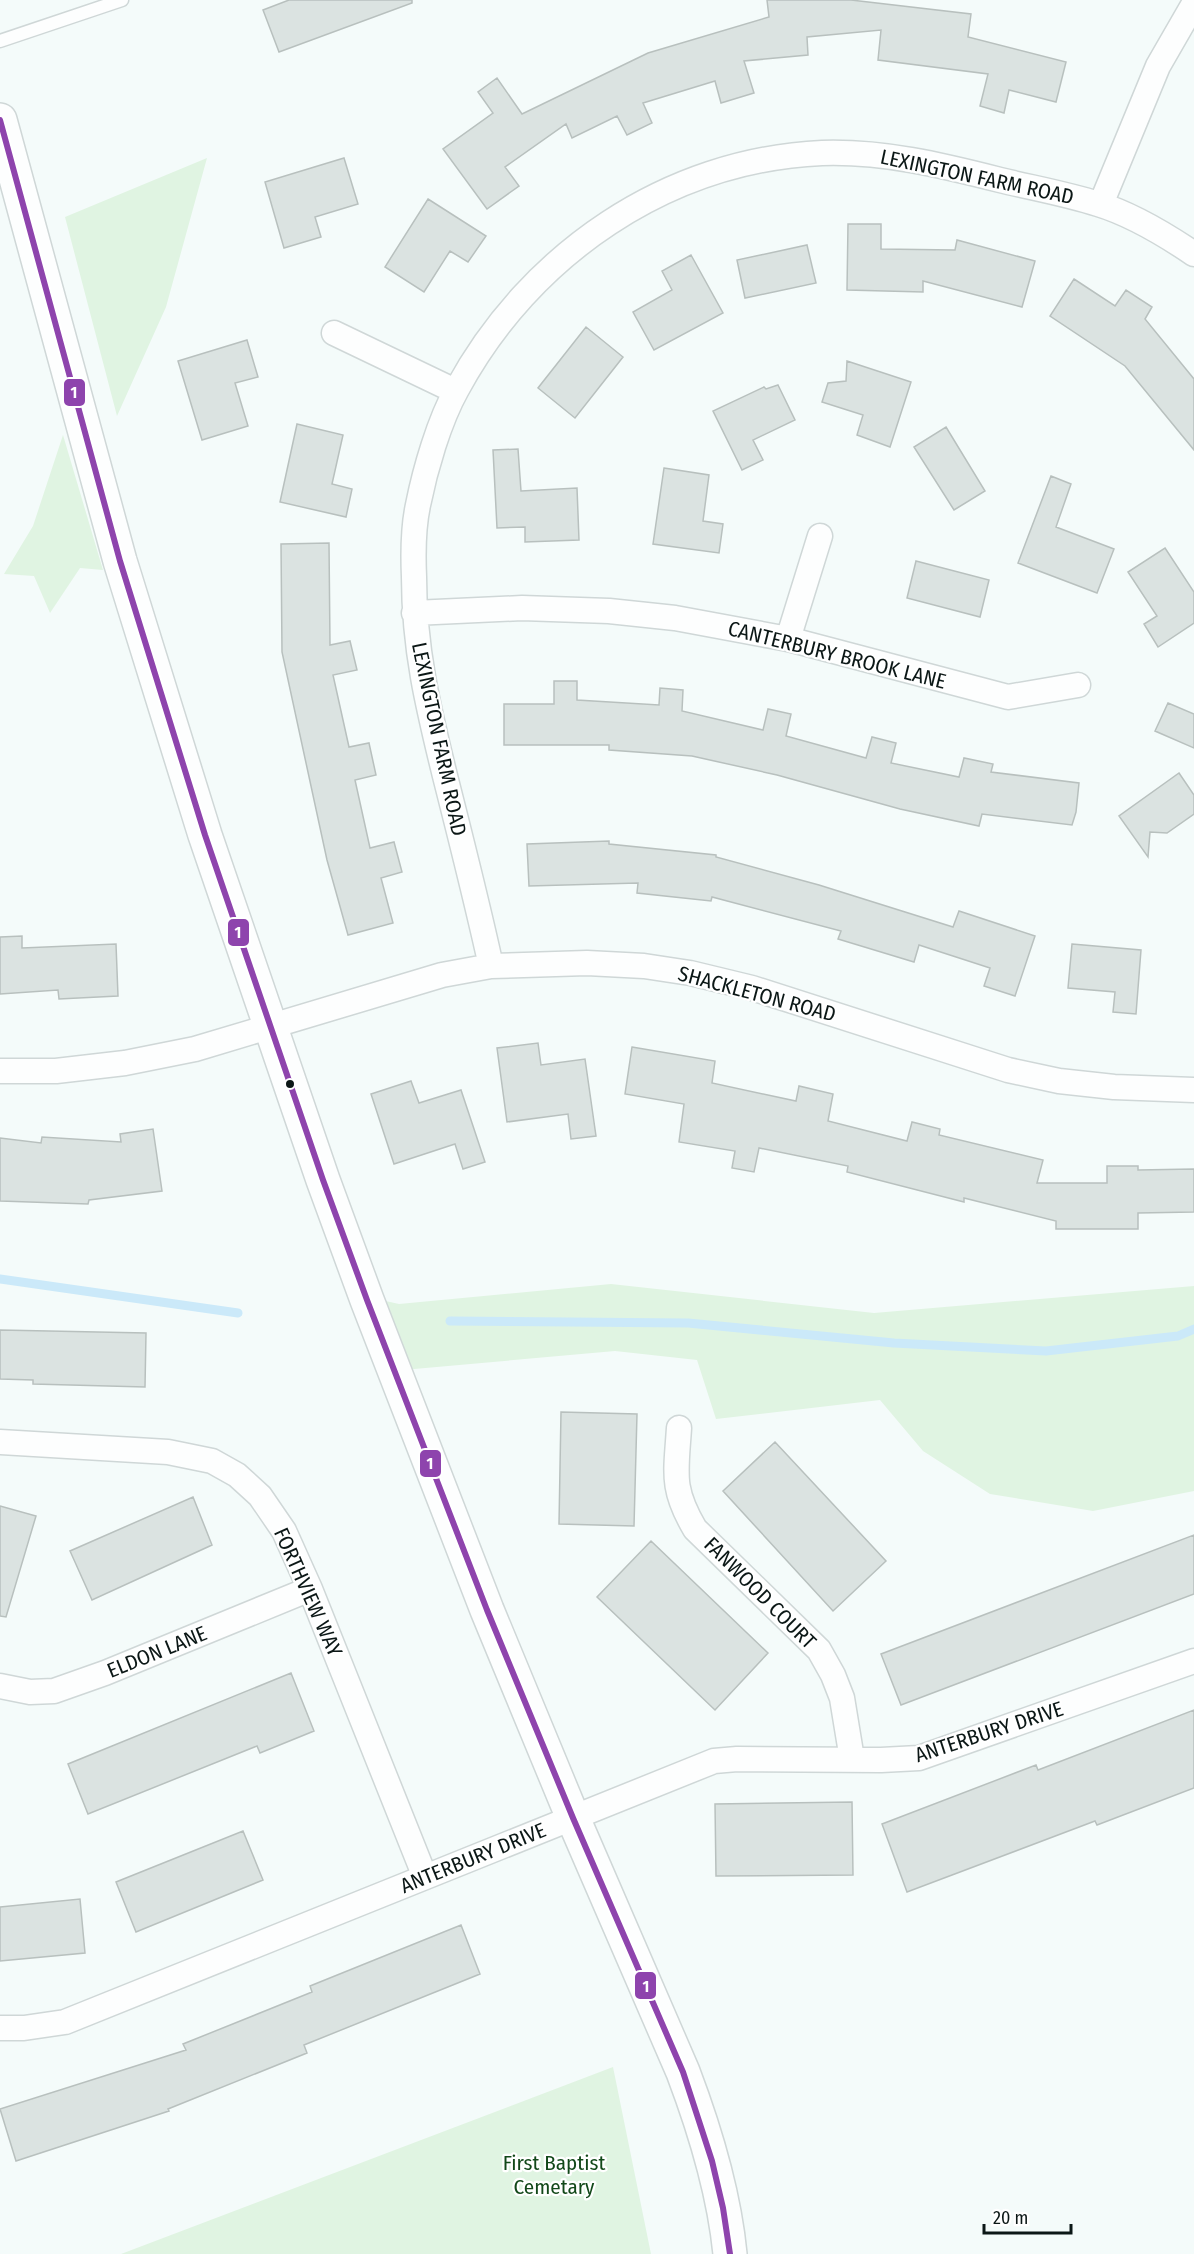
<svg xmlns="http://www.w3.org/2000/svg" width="1194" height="2254" font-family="'Fira Sans Condensed',sans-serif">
  <rect width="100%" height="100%" fill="#f4fbfa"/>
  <path fill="#e0f4e2" d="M207,158L166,307L117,416L65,217Z
    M63,435L103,570L80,568L50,613L34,576L4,574L33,526Z
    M611,1284L874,1313L1194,1286V1491L1093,1511L990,1494L923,1451L880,1400L716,1419L697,1360L615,1351L403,1370L381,1300L399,1304Z
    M613,2067L651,2254H121Z"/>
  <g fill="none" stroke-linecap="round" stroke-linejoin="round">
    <path stroke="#cbe9f9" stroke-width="9" d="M0,1279L238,1313
      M450,1321L688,1323L894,1343L1046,1351L1178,1336L1194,1329"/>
  </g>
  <path fill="#dbe3e1" stroke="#b8c0be" stroke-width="1.5" d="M289,0H412V3L279,52L263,10Z
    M767,0H851L971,14L968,37L1066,62L1056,102L1009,90L1004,113L980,106L988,74L878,60L881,30L807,37L808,55L744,61L754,93L721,103L715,81L643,103L652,123L627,135L617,116L572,138L566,124L505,167L519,186L487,209L443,149L493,113L478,92L497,78L522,114L648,53L769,17Z
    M344,158L358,204L315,217L321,237L284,248L265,182Z
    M428,199L486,236L468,262L450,251L424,292L385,267Z
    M848,224H881V249L955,250L957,240L1035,261L1022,307L923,281V292L847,290Z
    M807,245L816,283L745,298L737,260Z
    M691,255L723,313L654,350L633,312L672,290L662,271Z
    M1074,279L1115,306L1126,290L1152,307L1145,319L1194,379V450L1125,366L1050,316Z
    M586,327L623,357L575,418L538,388Z
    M247,340L258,377L235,383L248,426L202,440L178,361Z
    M847,361L911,382L890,447L857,435L863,415L822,402L828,383L846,381Z
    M778,385L795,420L753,440L763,460L742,470L713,411L764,387L766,389Z
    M297,424L343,435L332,484L352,489L346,517L280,502Z
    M946,427L985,491L954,510L914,447Z
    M518,449L521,491L577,488L579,540L525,542V527L497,528L493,450Z
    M664,468L709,475L703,521L723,524L719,553L653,544Z
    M1051,476L1071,484L1056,527L1114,549L1097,593L1018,563Z
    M329,543L330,645L350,641L357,670L333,675L349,747L369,743L376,775L355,780L370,848L394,842L402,872L381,878L393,923L348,935L327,860L282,652L281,544Z
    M1165,548L1194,592V623L1158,647L1144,624L1157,616L1128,572Z
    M916,561L989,580L980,617L907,598Z
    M554,681H577V700L659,705L660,688L683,690L682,711L763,730L768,709L791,714L786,736L866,758L872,737L896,743L891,763L959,777L964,758L993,764L991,772L1079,783L1076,812L1072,825L982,814L979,826L900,809L777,775L692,756L609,750V745H504V704H554Z
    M1168,703L1194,714V748L1155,731Z
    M1179,773L1194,795V814L1167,833L1150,832L1148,857L1119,816Z
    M609,841V844L716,855V857L819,885L953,927L959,911L1035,936L1015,996L984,986L990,968L919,945L914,962L838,939L841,931L712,897L711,901L637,893L638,883L529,886L527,844Z
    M22,936V948L116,944L118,996L59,999L58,990L0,994V937Z
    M1072,944L1141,950L1136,1014L1113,1012L1115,992L1068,988Z
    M538,1043L541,1065L585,1059L596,1136L571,1139L568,1114L507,1122L497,1048Z
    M632,1047L715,1061L712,1083L796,1101L799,1086L833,1094L828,1121L907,1141L912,1122L940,1129L939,1135L1043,1160L1037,1183H1107V1166H1138V1170L1194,1169V1212L1138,1213V1229H1056V1221L964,1198V1202L847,1172L848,1166L759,1148L754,1172L732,1168L735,1151L679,1142L684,1104L625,1094Z
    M411,1081L419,1103L461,1090L485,1162L463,1169L455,1144L394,1164L371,1094Z
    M153,1129L162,1191L89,1200L88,1204L0,1201V1138L41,1143L42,1137L121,1142L120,1134Z
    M0,1330L146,1333L145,1387L33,1384V1380L0,1379Z
    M561,1412L637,1414L634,1526L559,1524Z
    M775,1442L886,1561L833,1611L723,1491Z
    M193,1497L212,1545L92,1600L70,1551Z
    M0,1506L36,1516L6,1617L0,1616Z
    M1194,1535V1594L901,1705L881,1654Z
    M651,1541L768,1653L715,1710L597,1597Z
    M291,1673L314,1731L260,1753L257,1746L88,1814L68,1764Z
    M1194,1710V1788L1097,1825L1095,1821L907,1892L882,1824L1036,1765L1038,1770Z
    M852,1802L853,1875L716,1876L715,1804Z
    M243,1831L263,1880L136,1932L116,1882Z
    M80,1899L85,1953L0,1961V1907Z
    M461,1925L480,1974L304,2045L307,2053L168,2109L169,2111L16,2161L0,2109L186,2050L183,2044L312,1992L310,1986Z"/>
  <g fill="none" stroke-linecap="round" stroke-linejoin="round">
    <g stroke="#cfd7d7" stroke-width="15">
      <path id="lane" d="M0,41L122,0"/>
    </g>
    <g stroke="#cfd7d7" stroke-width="27">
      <path id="street" d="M1101,204L1158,66L1192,7
        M334,333L455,391
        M414,613L522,608L609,611L675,618L788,639L1008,697L1078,685
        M788,639L820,536
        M491,966C477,902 461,839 445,776C428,707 414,649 414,577C413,554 413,528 418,505C425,470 439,421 457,389C530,254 667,160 822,153C883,151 941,165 1000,180C1033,188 1067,194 1098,204C1131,214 1166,235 1194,254
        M0,1071H56L125,1063L195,1049L442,975L491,966L587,963L644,966L690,973L752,988L1008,1070L1059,1081L1114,1087L1194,1090
        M679,1428C676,1474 671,1488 695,1529L819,1650L833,1675L842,1698L852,1759
        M0,1442L168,1452L212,1461L237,1475L260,1496L284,1531L310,1589L425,1877
        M0,1686L30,1692L54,1691L105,1673L310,1589
        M0,2028H24L65,2022L714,1761L737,1759L881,1760L919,1758L1194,1661"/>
    </g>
    <g stroke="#cfd7d7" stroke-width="36">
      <path id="secondary" d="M0,120L120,561L205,835L323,1180L367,1300L487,1610L573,1818L683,2072C705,2130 724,2192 730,2254"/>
    </g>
    <use href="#lane" stroke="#fdfefe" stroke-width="12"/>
    <use href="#street" stroke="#fdfefe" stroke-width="24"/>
    <use href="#secondary" stroke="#fdfefe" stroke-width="33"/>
    <g stroke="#fff" stroke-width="10">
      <path id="bus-1" d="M0,120L120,561L205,835L323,1180L367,1300L487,1610L573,1818L683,2072L712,2161L723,2208L730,2254"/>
    </g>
    <use href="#bus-1" stroke="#8e44ad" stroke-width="6"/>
  </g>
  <circle fill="#0b1716" stroke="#fff" stroke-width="2" cx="290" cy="1084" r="5"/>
  <g text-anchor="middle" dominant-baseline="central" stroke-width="4.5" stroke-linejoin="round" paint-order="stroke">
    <g font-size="21" fill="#0b1716" stroke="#fff">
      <text transform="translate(977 177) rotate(12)">LEXINGTON FARM ROAD</text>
      <text transform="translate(837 655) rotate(14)">CANTERBURY BROOK LANE</text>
      <text transform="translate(439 739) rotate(78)">LEXINGTON FARM ROAD</text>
      <text transform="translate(757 994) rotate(15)">SHACKLETON ROAD</text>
      <text transform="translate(308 1592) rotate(66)">FORTHVIEW WAY</text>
      <text transform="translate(760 1593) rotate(45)">FANWOOD COURT</text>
      <text transform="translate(157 1652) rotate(-22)">ELDON LANE</text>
      <text transform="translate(989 1732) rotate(-18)">ANTERBURY DRIVE</text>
      <text transform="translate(473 1858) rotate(-22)">ANTERBURY DRIVE</text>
    </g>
    <g font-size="21" fill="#124819" stroke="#fff">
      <text x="554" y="2163">First Baptist<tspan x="554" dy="24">Cemetary</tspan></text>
    </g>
  </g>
  <g stroke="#fff" stroke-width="2">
    <rect x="63" y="378" width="23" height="29" rx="6" fill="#8e44ad"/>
    <rect x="227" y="918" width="23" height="29" rx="6" fill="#8e44ad"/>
    <rect x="419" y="1449" width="23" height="29" rx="6" fill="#8e44ad"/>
    <rect x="634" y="1971" width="23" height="29" rx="6" fill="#8e44ad"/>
  </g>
  <g font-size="16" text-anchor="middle" font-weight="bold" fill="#fff">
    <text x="74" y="398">1</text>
    <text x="238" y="938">1</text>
    <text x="430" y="1469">1</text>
    <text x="646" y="1992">1</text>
  </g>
  <path d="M984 2224v9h87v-9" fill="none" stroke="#0b1716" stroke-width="3"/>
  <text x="993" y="2224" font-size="18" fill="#0b1716" stroke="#ffffff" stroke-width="4.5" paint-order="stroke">20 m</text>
</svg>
